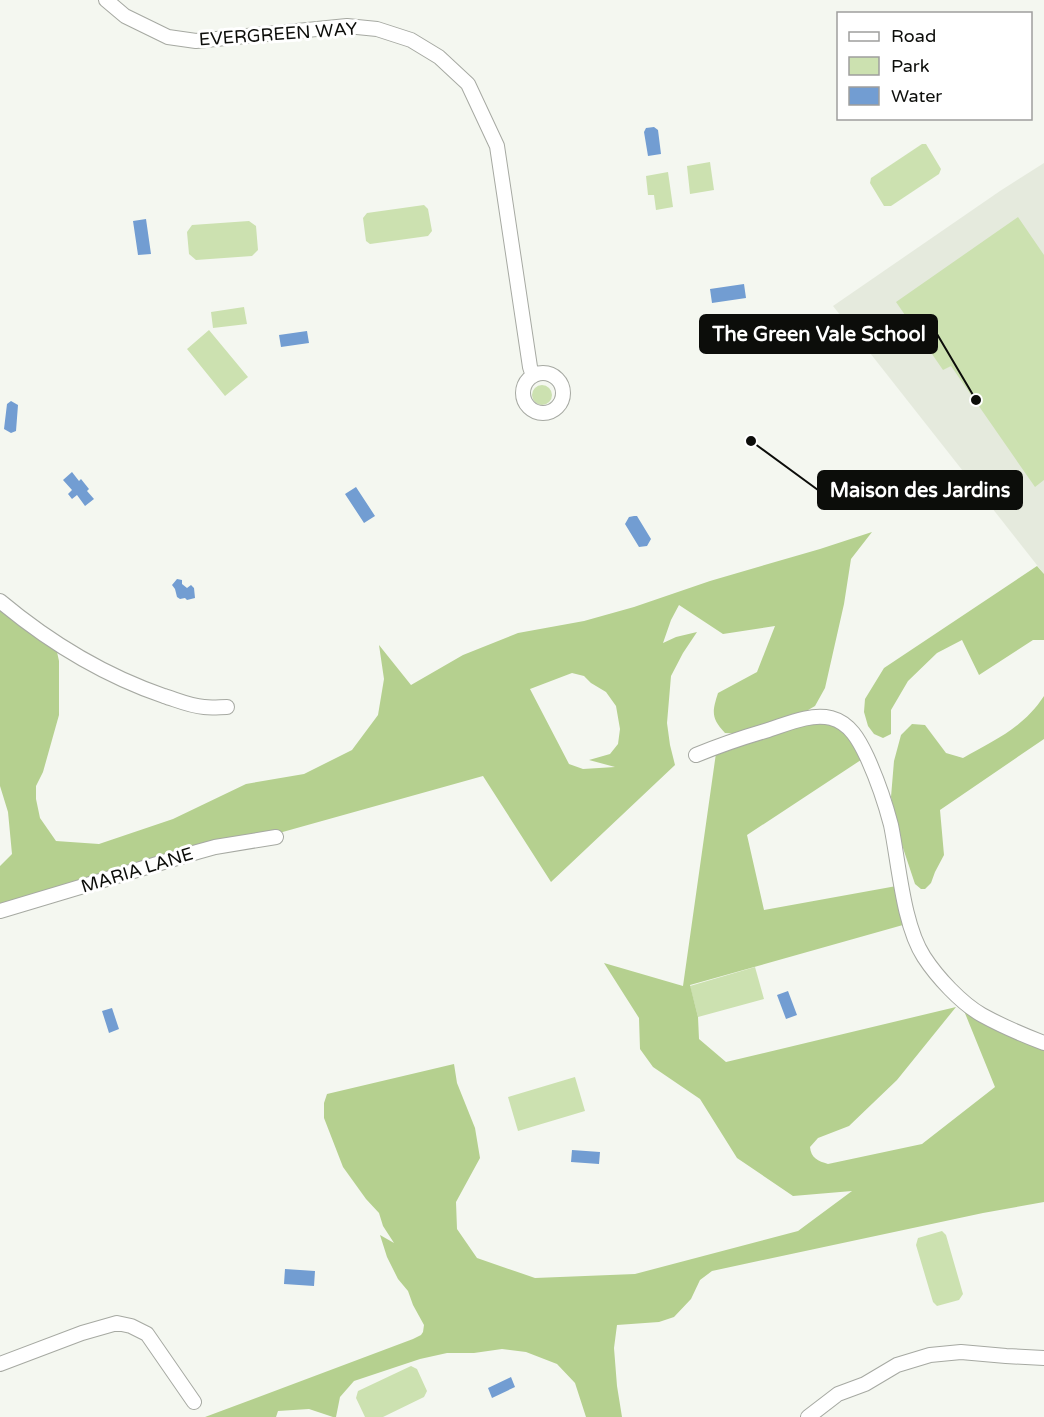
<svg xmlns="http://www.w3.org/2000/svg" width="1044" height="1417" font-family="'Varela Round',sans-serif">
  <rect width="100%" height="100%" fill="#f4f7f0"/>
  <path fill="#e5eadd" d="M1044,163V574L833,306L1000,191Z"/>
  <path fill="#cce1b0" d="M922,144H926L941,169L939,174L891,206H884L870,183L871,178Z
    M710,162L714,190L690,194L687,166Z
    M668,172L673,207L656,210L654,195H648L646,176Z
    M424,205L428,209L432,231L428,236L370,244L366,241L363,218L367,213Z
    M1018,217L1044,255V480L1035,487L951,366L943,370L896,302Z
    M249,221L256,226L258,250L252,256L196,260L189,254L187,232L192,225Z
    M244,307L247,324L213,328L211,312Z
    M209,330L248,377L225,396L187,349Z
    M532 395a10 10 0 1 1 20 0a10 10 0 1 1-20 0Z
    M755,967L764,999L698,1017L690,986Z
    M575,1077L585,1111L518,1131L508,1097Z
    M942,1231L946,1235L963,1294L959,1300L937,1306L933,1302L916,1245L918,1238Z
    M411,1366L417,1369L427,1391L424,1397L383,1417H365L356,1398L358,1391Z"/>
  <path fill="#b5d08f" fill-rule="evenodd" d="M872,532L851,559L844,604L825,688L815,706L803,713L743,734L725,733C711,718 712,712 718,693L757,672L775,626L723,634L679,605L671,620L663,643L676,637L697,632L683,653L671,676L667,723L670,745L675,765L551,882L483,776L0,911V866L12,854L8,812L0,786V600L55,643L59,661V715L43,772L36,786V799L40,818L56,841L99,844L173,819L246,784L304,774L352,750L378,715L384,679L379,645L411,685L463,655L518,633L584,621L634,607L710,581L820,549ZM572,673L584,676L591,683L606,692L616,706L620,729L618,744L610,754L589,760L615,767L583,769L569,764L530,689Z
    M1037,566L1044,574V640H1033L979,675L962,640L937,653L908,681L891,710V734L883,738L874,734L868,726L864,712L865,699L884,668Z
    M1044,696V739L940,810L944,855L935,872L931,883L925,889H921L915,884L897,830L891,797L894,761L901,735L912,724L925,725L946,753L963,758C995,740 1023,728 1044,696Z
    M830,718L867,756L747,835L764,910L902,885L910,923L690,985L698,1017L699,1039L726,1062L956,1007L897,1080L849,1126L818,1138L810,1147C811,1158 818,1161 828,1164L922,1144L995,1087L958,996L1044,1043V1202L983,1213L712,1271L700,1280L691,1299L674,1317L659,1322L617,1325L614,1348L617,1386L622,1417H586L575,1383L557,1364L526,1352L502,1349L474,1353H447L420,1359L354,1381L340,1397L336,1417H333L309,1409L278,1411L276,1417H205L413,1339L421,1335L423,1332L424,1325L413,1305L408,1291L398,1279L387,1257L380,1235L394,1243L383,1226L379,1213L366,1199L343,1167L324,1118V1103L327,1094L454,1064L457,1083L475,1128L480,1158L456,1202L457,1229L477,1258L535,1278L635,1274L798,1231L852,1191L793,1196L737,1158L700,1099L653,1067L640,1049L639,1018L604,963L683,986L717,746Z"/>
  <path fill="#729dd2" d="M654,127L658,130L661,154L648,156L644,132L646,128Z
    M146,219L151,254L138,255L133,221Z
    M744,284L746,298L712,303L710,289Z
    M307,331L309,343L281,347L279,335Z
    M11,401L18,405L16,431L11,433L4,429L7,404Z
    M72,472L79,481L81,479L89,489L87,491L94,499L85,506L77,495L72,499L68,494L72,490L63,480Z
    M356,487L375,516L364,523L345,494Z
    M634,516H637L651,539L647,546L639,547L625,524L629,517Z
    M177,579L182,580V584L187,588L191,585L194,588L195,598L187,600L185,598L180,599L177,597L175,589L172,585Z
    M788,991L797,1015L786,1019L777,995Z
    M112,1008L119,1029L109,1033L102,1011Z
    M572,1150L600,1152L599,1164L571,1162Z
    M285,1269L315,1271L314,1286L284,1284Z
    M511,1377L515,1387L492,1398L488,1388Z"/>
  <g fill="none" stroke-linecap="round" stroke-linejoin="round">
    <g stroke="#a6a9a2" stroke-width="16">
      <path id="street" d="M106,0L125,16L168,37L196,41L347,26L377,29L411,40L439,57L468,84L497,146L530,367L533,376
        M523 393a20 20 0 1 1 40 0a20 20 0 1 1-40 0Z
        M0,601C49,642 103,675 164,696C177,700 190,706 204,707C212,708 220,707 227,707
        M696,755C718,746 741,738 765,731C785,725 809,713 831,718C850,723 859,740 867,757C877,779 885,802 891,825C899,864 903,925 924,957C937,977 961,1003 982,1015C1002,1026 1023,1035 1044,1043
        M0,911L197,852L215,847L276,837
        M0,1364L82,1333L117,1323L131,1326L147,1334L194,1402
        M808,1417L838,1394L865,1384L897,1365L930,1355L961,1352L1006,1356L1044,1358"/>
    </g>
    <use href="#street" stroke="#fff" stroke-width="14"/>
  </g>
  <g text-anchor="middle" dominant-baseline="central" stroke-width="6" stroke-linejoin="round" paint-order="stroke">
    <g font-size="18" fill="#0c0d0a" stroke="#fff">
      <text transform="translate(278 34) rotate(-4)">EVERGREEN WAY</text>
      <text transform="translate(137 870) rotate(-17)">MARIA LANE</text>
    </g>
  </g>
  <path fill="none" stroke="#0c0d0a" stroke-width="2" d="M976 400L937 334M751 441L818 490"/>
  <g fill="#0c0d0a" stroke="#fff" stroke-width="2">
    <circle cx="976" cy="400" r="6"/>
    <circle cx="751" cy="441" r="6"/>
  </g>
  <g fill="#0c0d0a" stroke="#0c0d0a" stroke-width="2">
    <rect x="700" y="315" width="237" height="38" rx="6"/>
    <rect x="818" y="471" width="204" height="38" rx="6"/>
  </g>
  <g font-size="20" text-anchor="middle" font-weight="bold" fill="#fff">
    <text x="819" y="341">The Green Vale School</text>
    <text x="920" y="497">Maison des Jardins</text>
  </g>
  <rect x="837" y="12" width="195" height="108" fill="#ffffff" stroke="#9e9e9d" stroke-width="1.5"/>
  <rect x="849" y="32" width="30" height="9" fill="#ffffff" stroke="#9e9e9d" stroke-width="1.5"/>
  <text x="891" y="42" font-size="18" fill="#0c0d0a">Road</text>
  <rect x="849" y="57" width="30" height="18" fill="#cce1b0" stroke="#9e9e9d" stroke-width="1.5"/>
  <text x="891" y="72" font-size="18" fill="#0c0d0a">Park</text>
  <rect x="849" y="87" width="30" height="18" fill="#729dd2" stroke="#9e9e9d" stroke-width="1.5"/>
  <text x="891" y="102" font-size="18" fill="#0c0d0a">Water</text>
</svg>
